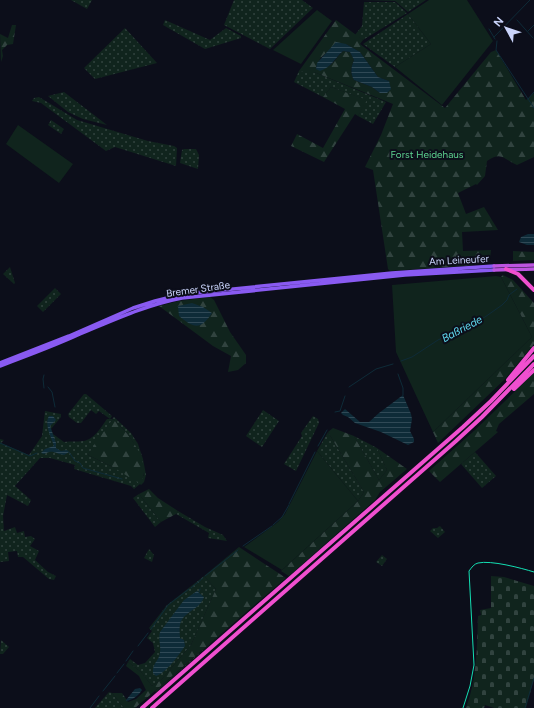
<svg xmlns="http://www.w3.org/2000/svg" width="534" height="708" font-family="Figtree,sans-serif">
  <defs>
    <pattern id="grass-dots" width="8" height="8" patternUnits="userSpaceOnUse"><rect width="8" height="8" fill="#10241d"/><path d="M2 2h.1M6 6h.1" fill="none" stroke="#31433f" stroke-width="1.8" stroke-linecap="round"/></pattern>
    <pattern id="forest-firs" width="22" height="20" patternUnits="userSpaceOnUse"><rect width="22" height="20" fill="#10241d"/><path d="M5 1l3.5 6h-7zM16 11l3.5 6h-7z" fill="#31433f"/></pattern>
    <pattern id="cemetery-stones" width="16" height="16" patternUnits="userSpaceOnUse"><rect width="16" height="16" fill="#10241d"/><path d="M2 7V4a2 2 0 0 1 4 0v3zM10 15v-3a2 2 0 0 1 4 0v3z" fill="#31433f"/></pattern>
    <pattern id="water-rules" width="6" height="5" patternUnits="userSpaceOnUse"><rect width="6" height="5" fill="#0e2b38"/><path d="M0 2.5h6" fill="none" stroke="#304956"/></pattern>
  </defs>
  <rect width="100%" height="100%" fill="#0c0e1a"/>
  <path fill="url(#grass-dots)" fill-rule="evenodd" d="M71,0H92L87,9Z
    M234,0H302L313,8L270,49L224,25Z
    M362,0H426L408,12L395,1Z
    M364,2H395L407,13L363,40L355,35L362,26Z
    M408,14L431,44L395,67L363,44Z
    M165,20L210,40L226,28L241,36V38L205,49L163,25Z
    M125,28L157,63L95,79L84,68Z
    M299,71L314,72L386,102L373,124L358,116L366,100L331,87L323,97L294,82Z
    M64,92L107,125L83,119L68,112L48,96Z
    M39,97L77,120L148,141L174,146L177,148L176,166L115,147L106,151L41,103L32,101L34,98Z
    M51,120L64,129L61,134L48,125Z
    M184,149H196L199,155L198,169L180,163L182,150Z
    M10,267L15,283L14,284L3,274Z
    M55,288L61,294L43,312L37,306Z
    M84,394H86L112,416L110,419H112L114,417L131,433L138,444L143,459L146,475L144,482L141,485L140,484L134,489L131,486L74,469L75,465L50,458H40L15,486L31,500L28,506L7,495L3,516L4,531L15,527L17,533L24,531L25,537L31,536L35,539L30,546L39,551L35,560L48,572L56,576L54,580L49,579L23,557H18L17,551L8,552L9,561L0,562V439L4,440L1,443L29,455L42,436L45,411L61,414V417L51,429L53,434L64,442C71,441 77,442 83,441C94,440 101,427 107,419H110L99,411L96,414L91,410L81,423H77L69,417L68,414ZM113,419C130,434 143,453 144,476L113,467L88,455Z
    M263,410L279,421L262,447L246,436Z
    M313,416L318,419L319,423L296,471L284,464L302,436L301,433Z
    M328,432L364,492L358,501L317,451Z
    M354,436L377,448L387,470L379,480Z
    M475,452L496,476L482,488L461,464Z
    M139,494L161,522L155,527L133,498Z
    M178,511L205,527L223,535L227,541L208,538L209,533L176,514Z
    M440,526L445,532L438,538L430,531L433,528H437Z
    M149,549L154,555L152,562L144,558Z
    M382,555L387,559L382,566L376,562Z
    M204,576L216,589L191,645L162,679L152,686L141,672L128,662L130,659L138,665L145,663L155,652L153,643L147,638L152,631L149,628L167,605Z
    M233,624L156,692L155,691Z
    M1,640L9,647L3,654H0Z
    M109,692L112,693L124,708H95Z"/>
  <path fill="url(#forest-firs)" fill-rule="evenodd" d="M336,20L363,40L360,44L445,108L491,52L496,50L526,100L534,93V157L517,165C503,159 502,151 487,161L485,176L477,185L476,184L458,193L466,214L484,207L498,230L462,232L463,251L491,250L490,259L488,261L474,265L390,271L388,269L373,170L365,167L381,135L393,104L314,72L307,73L299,71ZM346,44L360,52L378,77L389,81L380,93L372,87L354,80C350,73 351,67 354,60L350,52L343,51C333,61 332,69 316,69C319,53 333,49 346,44Z
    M12,25H16L13,44L7,45L2,50L3,56L1,62L0,34L8,38Z
    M331,87L367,100L358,116L355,114L324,162L291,146L297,134L323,148L345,109L323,97Z
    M513,251L534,252V260L513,261Z
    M503,275L513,280L534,303V344L505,379L438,443L433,432L532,337L501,277Z
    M210,297L214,300L230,332L246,355V363L238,370L228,372L231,356L213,346L159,306L179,301Z
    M534,373V394L499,424L496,431L498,432L440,482L429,471L475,430Z
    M113,419C128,432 154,464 140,484L113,467L88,455L96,442Z
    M333,428L354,436L379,480L387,470L377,448L407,469L380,492L375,500L289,576L281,571L358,501L364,492L328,432Z
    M149,489L158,498L178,511L176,514L161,522L139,494Z
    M239,547L286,578L135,708H124L112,693H122L128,702L136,699L146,690L139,676L126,666L128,662L141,672L152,686L162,679L191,645L216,589L204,576Z"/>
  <path fill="url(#cemetery-stones)" d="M491,576L504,577L534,586V679L526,708H494L485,705L484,708H466C477,679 477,647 478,616L481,615L480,610L491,608Z"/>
  <path fill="#10241d" d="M429,0H467L493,41L442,105L395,67L431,44L408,14Z
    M317,10L332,21L301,64L273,50Z
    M18,125L73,164L59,183L6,144Z
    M496,276L501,277L532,337L433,432L396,352L392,285Z
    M317,451L358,501L282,570L244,547L278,522L285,514Z"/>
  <path fill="url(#water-rules)" d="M336,42L346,44L360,52L378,77L389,81L391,89L387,93H380L372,87L354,80C350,73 351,67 354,60L350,52L343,51C334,59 332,67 320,71L316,69L317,63Z
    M528,234H534V245H527L519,242L521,237Z
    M192,303L203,307L212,313C200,331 194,328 179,316L178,306Z
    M403,395L411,414L412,419L410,431L414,439V442L408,445L381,432L355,423L348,417L343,415L341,413L345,409L360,422H369L379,413Z
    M49,416H53L56,420L50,426L56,443V448L61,451L67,450L69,452L64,455C55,454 54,449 44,454L41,453L45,449L54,446C51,437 44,424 49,416Z
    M197,591L204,597C200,610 183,611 180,625C179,629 180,634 180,638L184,640L185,646C179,655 166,673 156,676L153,673C152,663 160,660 160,652C161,645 158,639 160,632L184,600Z
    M140,688L142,690C139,695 133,700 126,701V700L135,689Z"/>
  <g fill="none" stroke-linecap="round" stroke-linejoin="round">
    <path stroke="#0e2b38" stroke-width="1" d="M517,20L533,38
      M489,29L495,39
      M528,31L534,25
      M494,37L530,0
      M497,41L496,50L534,108
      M528,99L534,92
      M401,361L412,357L438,340L485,317L502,305L507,300L509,295L517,289
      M398,374L403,388V395
      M48,387L52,392L55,407
      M349,387L376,369L393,364
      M44,388L43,379L44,375
      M335,412L340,411L345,396
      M0,443L30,456L37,453
      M318,446L327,430
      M69,452L75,461L80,463L83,468L122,479
      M289,504L315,452
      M273,525L282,517L289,505
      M243,546L272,526
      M205,576L238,550
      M191,588L203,578
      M199,592L200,589
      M151,629L168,605L189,589
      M138,646L148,633
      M126,661L133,651
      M117,673L124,664
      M103,691L115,676
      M90,708L99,696
      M525,708L534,678"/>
    <path stroke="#895af1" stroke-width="3.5" d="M0,363L69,336L133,308L155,301L183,294L392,273L494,266
      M0,366C27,356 54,346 80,334C114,320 146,305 182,298L405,275L494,270"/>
    <path stroke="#bc54e0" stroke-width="3.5" d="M494,266L534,265
      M494,270L534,269"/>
    <path stroke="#f04fcf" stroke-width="4" d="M506,269L518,274L534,290
      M508,380L534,348
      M514,389L534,370
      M142,708L463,427L491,401L534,356
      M152,708L456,441L482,417L534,364"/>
    <path stroke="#13deb2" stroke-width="1" d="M463,708L470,686L474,665L469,571C472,567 474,564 478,563C491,560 521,568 534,572"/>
  </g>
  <g text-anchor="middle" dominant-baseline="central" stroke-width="4" stroke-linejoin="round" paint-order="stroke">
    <g font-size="10" fill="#5dd390" stroke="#0c0e1a">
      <text x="427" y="154">Forst Heidehaus</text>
    </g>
    <g font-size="10" fill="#cad4fb" stroke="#0c0e1a">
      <text transform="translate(459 260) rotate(-3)">Am Leineufer</text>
      <text transform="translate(198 289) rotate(-8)">Bremer Straße</text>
    </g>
    <g font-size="11" font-style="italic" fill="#61dcf2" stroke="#0c0e1a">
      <text transform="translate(462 329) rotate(-28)">Baßriede</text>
    </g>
  </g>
  <g transform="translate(506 28) rotate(310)" stroke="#0c0e1a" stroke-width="3" paint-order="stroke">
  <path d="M0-3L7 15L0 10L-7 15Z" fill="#cad4fb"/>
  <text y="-6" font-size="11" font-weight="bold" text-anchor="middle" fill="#cad4fb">N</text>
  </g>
</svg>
